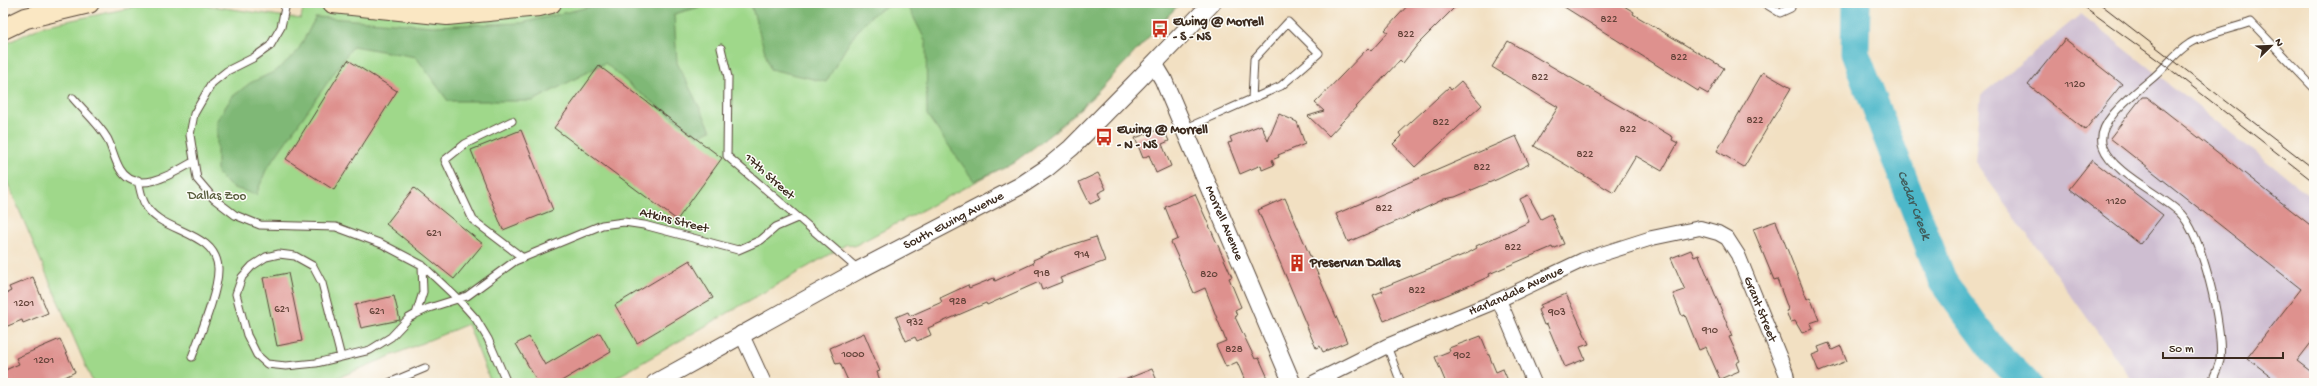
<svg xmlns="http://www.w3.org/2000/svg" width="2317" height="386" font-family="'Gochi Hand',sans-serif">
  <rect width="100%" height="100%" fill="#fdfcf7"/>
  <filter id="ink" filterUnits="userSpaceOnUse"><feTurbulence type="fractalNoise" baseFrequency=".025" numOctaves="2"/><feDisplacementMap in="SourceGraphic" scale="8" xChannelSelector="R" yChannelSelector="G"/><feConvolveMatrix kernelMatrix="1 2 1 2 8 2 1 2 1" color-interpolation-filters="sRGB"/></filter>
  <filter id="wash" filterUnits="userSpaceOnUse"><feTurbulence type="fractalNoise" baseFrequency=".012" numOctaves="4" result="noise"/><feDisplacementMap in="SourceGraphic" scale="16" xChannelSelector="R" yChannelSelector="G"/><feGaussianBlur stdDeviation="0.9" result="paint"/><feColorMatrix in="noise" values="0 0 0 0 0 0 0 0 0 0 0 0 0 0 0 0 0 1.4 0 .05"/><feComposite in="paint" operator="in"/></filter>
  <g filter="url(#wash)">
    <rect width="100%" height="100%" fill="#f2e0c2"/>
    <path fill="#cebed1" d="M2081,14L2314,199V383H2134L1975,162L1981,95Z"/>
    <path fill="#9fd88a" stroke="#6d8154" d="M304,3H1180L1097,93L1059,128L1017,160L854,246L847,244L607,383H491L468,324L325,383H93L3,172V45L43,26L135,7L197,4L301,19Z"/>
    <path fill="#7fb876" stroke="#5d714a" d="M605,3H715L674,14L677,63L711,130L698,136L636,90L605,63L533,101H448L416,57L353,46L266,170L256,195L231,187L217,173V120L232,97L250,83L276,71L297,52L316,17L433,26L522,23Z
      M747,3H1180C1129,58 1080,116 1018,159C1005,168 988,174 974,181L927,115L926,42L909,8C904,8 897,6 891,6C864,9 839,60 826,82L770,69L752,8Z"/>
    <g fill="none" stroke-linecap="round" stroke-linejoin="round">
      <path stroke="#4cb7c9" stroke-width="29" id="s1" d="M1856,3L1855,53L1943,282L1993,350L2026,383"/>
    </g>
    <g id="blocks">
      <path fill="#de918e" d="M1410,3H1459L1418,44L1403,63L1400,60L1329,136L1308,116L1324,111L1315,103L1368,48L1371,51L1388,32L1385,30Z
        M1558,3H1619L1634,12L1633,14L1724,68L1708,94L1699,89L1698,91Z
        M2065,39L2122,84L2085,130L2028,85Z
        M1508,41L1673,137L1672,140L1678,143L1662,171L1636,156L1614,193L1534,146L1558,107L1492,67Z
        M348,60L397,91L334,190L286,159Z
        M599,66L722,158L677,220L554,128Z
        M1763,72L1791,88L1744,167L1717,151Z
        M1461,81L1482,105L1415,167L1393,144L1401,136L1399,133L1449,87L1451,90Z
        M2142,97H2147L2314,228V339L2297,361L2314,374V383H2280L2247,358L2301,289L2110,138Z
        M1279,114L1297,122L1305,144L1278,155L1279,157L1272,160L1274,165L1262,170L1261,165L1240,174L1228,143L1232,142L1230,137L1261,125L1268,141Z
        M1163,128L1169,141L1162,144L1171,166L1156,173L1149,155L1143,158L1135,138Z
        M521,130L553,210L503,230L471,150Z
        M1516,136L1529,164L1498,179L1455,197L1444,199L1400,220L1348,242L1336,214Z
        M2092,160L2163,215L2140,244L2069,189Z
        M1098,173L1106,189L1098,193L1101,199L1090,204L1079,182Z
        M414,188L483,244L454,279L386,224Z
        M1195,194L1232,277L1229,278L1241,307L1235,310L1237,316L1235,317L1255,359L1259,358L1268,378L1257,383H1246L1237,362L1226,367L1216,345L1226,341L1205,288L1194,293L1171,242L1178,239L1165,207Z
        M1528,195L1541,219L1551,214L1564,244L1553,249L1552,247L1489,274L1490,276L1466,287L1384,321L1373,295L1383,291L1381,288L1468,253L1477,248L1476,246L1529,222L1520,199Z
        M1285,198L1347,342L1323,352L1320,346L1316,348L1258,210Z
        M1776,221L1807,299L1810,297L1819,320L1810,323L1812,329L1802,333L1795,321L1790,322L1786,311L1788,310L1787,306L1777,279L1774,280L1753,229Z
        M1096,237L1105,261L1060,278L1062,282L1042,290L1039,282L987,305L986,303L928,328L931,335L917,341L915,337L906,341L896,317L908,312L910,316L942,302L940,298L968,285L969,288L994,278L995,281L1034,263L1033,260L1058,249Z
        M1691,250L1694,257L1699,255L1732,336L1729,337L1740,361L1736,363L1739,371L1720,379L1706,347L1699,350L1685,315L1682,316L1673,294L1685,290L1671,258Z
        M690,260L713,298L637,343L615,305Z
        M288,273L302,341L277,346L263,278Z
        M33,277L48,313L23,323L22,320L3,328V295L11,291L9,287Z
        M1566,294L1589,344L1580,347L1585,359L1565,367L1547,324L1544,325L1538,310L1541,308L1540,305Z
        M394,296L400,320L361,328L355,305Z
        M600,333L611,352L558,383H538L516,344L529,337L545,365Z
        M864,333L880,371L877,372L881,383H849L840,363L836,364L830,348Z
        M1481,336L1496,372L1503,369L1509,383H1446L1435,357L1450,351L1449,348Z
        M60,339L75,372L53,383H3V371L19,364L16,358Z
        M1829,343L1832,350L1841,346L1847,361L1819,372L1812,355L1820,352L1818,347Z
        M1152,369L1158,383H1119V382Z"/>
    </g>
  </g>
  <g filter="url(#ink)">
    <use href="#blocks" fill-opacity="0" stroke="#564537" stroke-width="1"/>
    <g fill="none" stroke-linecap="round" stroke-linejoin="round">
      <g stroke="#564537" stroke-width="9">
        <path id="service" d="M286,3L281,27L270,46L253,58L227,71L212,83L194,114L190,135L197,179L214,199L235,215L260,225L336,227L382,244L422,265L459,300L476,319L488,339L507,383
          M1764,3L1780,13L1791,8V3
          M721,48L728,77L727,156L859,270
          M73,98C84,111 98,123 107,138C112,147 114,159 120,169C136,197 174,173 193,162
          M512,121L465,144L445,160L473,220L523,258
          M1184,129L1281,86L1319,53L1288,22L1254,59L1252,99
          M138,180C140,188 141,197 145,204C159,233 216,230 218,268C219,290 200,335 192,357
          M416,314L423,292L422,265
          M1387,346L1401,383
          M341,357L322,283L313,266L295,256L279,254L266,257L252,266L242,277L236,294L247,335L257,355L267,364L286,366L316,363L370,350L391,337L409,318L416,314L429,308L467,296L515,261L602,225L624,222L644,225L738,250L761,240L776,227L797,218
          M2212,382C2214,375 2219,367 2220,359C2224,329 2202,231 2178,211C2158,193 2112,172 2103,147C2093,121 2140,90 2156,75C2167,65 2176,52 2189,44C2202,35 2235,28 2251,22L2314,88
          M389,383L425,368"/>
      </g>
      <g stroke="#564537" stroke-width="16">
        <g id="minor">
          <path d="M1499,300L1534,383"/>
          <path d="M741,333L764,383"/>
          <path id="s2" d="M1313,383L1387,346L1499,300L1583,260L1652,238L1700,228L1718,233L1727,238L1738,255L1786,373L1788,383"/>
        </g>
      </g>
      <g stroke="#564537" stroke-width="19">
        <g id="tertiary">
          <path id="s3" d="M1154,64L1163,79L1292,383"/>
          <path id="s4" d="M655,383L859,270L1020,186L1047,168L1071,148L1139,79L1212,3"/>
        </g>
      </g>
      <g stroke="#564537" stroke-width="22">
        <path id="secondary" d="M333,3L447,15L539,6L551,3
          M3,29L26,18L89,3"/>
      </g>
      <use href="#service" stroke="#fff" stroke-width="7"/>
      <use href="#minor" stroke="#fff" stroke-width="14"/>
      <use href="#tertiary" stroke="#fff" stroke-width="17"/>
      <use href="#secondary" stroke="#fae7c3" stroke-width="20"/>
      <path stroke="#3b2a1e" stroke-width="1" d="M2079,3L2166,66L2314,182
        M2099,3L2314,169"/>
    </g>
  </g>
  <defs>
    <g id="bus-bare" transform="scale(1.38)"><path d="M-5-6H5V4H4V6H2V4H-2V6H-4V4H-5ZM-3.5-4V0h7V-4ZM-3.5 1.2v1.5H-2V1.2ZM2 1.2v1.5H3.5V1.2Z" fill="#c8321e" stroke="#fdfcf7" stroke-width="2.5" paint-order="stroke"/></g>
    <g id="building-bare" transform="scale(1.38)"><path d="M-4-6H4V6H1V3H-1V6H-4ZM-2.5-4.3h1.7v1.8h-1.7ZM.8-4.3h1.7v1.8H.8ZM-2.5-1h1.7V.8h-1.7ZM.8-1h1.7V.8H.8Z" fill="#c8321e" stroke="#fdfcf7" stroke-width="2.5" paint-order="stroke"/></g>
  </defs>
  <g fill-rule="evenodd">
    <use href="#bus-bare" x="1160" y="29"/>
    <use href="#bus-bare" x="1104" y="137"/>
    <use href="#building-bare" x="1297" y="263"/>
  </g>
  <g text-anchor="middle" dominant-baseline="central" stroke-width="3" stroke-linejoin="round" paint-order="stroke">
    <g font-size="11" fill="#64443a">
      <text x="1609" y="20">822</text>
      <text x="1406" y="35">822</text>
      <text x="1679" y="58">822</text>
      <text x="1540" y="78">822</text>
      <text x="2075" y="85">1120</text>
      <text x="1755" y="121">822</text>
      <text x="1441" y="123">822</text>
      <text x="1628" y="130">822</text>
      <text x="1585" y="155">822</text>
      <text x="1482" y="168">822</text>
      <text x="2116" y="202">1120</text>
      <text x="1384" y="209">822</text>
      <text x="434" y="234">621</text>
      <text x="1513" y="248">822</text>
      <text x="1082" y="255">914</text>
      <text x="1042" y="274">918</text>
      <text x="1209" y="275">820</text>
      <text x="1417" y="291">822</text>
      <text x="958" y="302">928</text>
      <text x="24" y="304">1201</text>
      <text x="282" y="310">621</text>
      <text x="377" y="312">621</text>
      <text x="1557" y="313">903</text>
      <text x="915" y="323">932</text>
      <text x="1710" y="331">910</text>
      <text x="1234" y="350">828</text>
      <text x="853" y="355">1000</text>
      <text x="1462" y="356">902</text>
      <text x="44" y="361">1201</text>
    </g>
    <g font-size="13" font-weight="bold" fill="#3b2a1e" stroke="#fdfcf7" text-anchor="start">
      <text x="1173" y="22">Ewing @ Morrell<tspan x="1173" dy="15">- S - NS</tspan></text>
      <text x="1117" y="130">Ewing @ Morrell<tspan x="1117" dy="15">- N - NS</tspan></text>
      <text x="1310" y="263">Preservan Dallas</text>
    </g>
    <g font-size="13" fill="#3b2a1e" stroke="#fdfcf7">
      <text transform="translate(769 177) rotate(42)">17th Street</text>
      <text stroke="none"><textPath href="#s4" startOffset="340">South Ewing Avenue</textPath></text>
      <text transform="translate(674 221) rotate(14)">Atkins Street</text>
      <text stroke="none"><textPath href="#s3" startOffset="174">Morrell Avenue</textPath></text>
      <text stroke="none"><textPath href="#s2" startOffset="223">Harlandale Avenue</textPath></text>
      <text stroke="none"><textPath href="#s2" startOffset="526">Grant Street</textPath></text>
    </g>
    <g font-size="13" fill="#595e3e" stroke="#fdfcf7">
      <text x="217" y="196">Dallas Zoo</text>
    </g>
    <g font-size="14" font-style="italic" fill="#415b5a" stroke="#fdfcf7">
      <text stroke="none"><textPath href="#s1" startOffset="213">Cedar Creek</textPath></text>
    </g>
  </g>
  <rect width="2317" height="386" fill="none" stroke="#fdfcf7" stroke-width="16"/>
  <g transform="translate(2271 46) rotate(67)" stroke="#fdfcf7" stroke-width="3" paint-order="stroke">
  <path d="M0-3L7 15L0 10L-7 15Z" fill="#3b2a1e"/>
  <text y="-6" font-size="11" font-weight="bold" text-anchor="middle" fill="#3b2a1e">N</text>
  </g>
  <path d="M2163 352v6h120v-6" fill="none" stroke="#3b2a1e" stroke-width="2"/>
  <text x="2169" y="352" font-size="12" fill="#3b2a1e" stroke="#fdfcf7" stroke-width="3" paint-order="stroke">50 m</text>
</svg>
